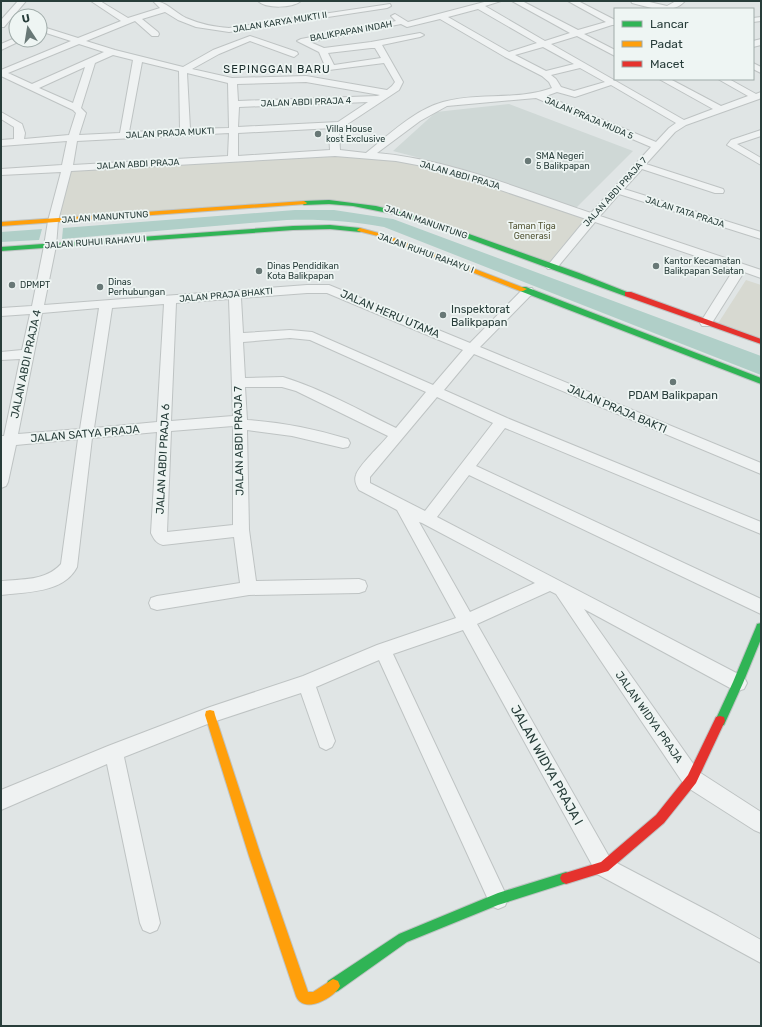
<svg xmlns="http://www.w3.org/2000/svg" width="762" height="1027" font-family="Rubik,sans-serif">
  <rect width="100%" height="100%" fill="#e0e5e5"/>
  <path fill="#cfd8d6" d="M509,104L633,151L576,208L470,171L393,151L436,112Z"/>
  <path fill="#d7d9d1" d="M339,154L399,160L430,167L460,175L585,219L545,267L386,209L352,202L58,219L70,170Z
    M746,280L761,285V345L715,328Z"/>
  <path fill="#b0cfc8" d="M295,210H334L393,219L761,356V375L384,227C351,221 320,219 287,220L62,239L63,228Z
    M42,229L39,240L1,242V232Z"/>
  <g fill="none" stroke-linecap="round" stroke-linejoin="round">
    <g stroke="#bec3c3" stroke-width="2">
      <path id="street" d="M18,1H26L4,27H1V20Z
        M91,1H100L128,18L160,8L153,1C166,1 174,12 186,18C200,24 214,27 229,28L390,4L391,6L387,8L229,32L196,27L178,20L165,12L142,19L158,32L159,34L158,36H152L135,21L86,41L115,50L183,67L213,50L250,36L297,52L298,54L294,57L291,56L250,41L219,54L192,69L232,78L306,76L387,90L392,86L395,82L384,63L329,70L325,66L319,52L297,41L301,39L396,21L391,16L395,14L408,22L488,1H501L485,6L545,41L570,33L512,1H522L578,30L606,22L568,1H578L615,20V25H612L584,34L615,50V56L577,36L551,44L684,120L713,109L659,79H670L721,106L748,96L718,79H729L756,94L761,92V98L759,99L686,125L675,132L646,164L723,189L724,191L723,193H715L642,169L624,189L761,232V239L619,194L600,216L761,270V278L744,272L710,326H702L700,323L734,269L595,222L556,269H548L546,267L548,265L586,219L453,174L428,167L396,161L335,156L71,171L58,221L56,246L44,305L307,285H329L470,343L524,288H532L534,291L532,294L480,347L761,463V474L474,354L444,390L507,418L761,522V534L505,428L476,466L761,599V614L469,475L437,517L744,677L747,683L744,689L738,691L732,689L584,609L699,772L761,812V833L754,830L685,786L556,594L550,591L477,624L611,860L718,916L761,940V963L597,874L463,630L393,654L508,899L505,906L498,909L491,906L379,660L316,687L335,741L332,747L326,750L320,747L301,693L210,723L124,757L160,923L157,930L150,933L143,930L140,923L107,764L1,810V790L108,746L210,707L303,676L377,645L456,618L397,510L359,490C356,485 354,480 356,475C359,465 381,445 388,436L296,391L282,387H245L247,420C281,422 315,429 348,439L350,443L348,447L343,448L292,436L247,430L249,530L256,581L359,579L365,581L367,586L365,591L359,593L249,595L157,610L151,608L149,603L151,598L157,596L240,583L234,537L163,545C156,543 154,539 151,533L157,432L92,438L77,567C64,593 26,592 1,595V581C22,579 46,581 61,564L78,439L16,445L8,482L6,486L1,488V436H4L20,359L1,360V352L22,350L30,314L1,316V308L32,306L44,246L48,221L61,172L1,175V169L62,165L67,141L1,146V140L14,139V127L1,119V112L22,124L25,133L24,139L69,135L76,113L73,110L1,76V70L71,41L40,31V26L78,38L121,21ZM478,9L537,43L509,52L448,17ZM440,19L505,57L542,76L549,82L552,88C517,101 479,92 443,102C414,110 389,135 366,153L340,150L339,133L343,127L399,90L403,82L382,45L420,37L424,35L420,33L371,42L324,48L310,42L401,24L407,27ZM79,44L104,52L32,84L8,73ZM543,47L574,64L546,71L515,55ZM371,48H375L381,58L334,65L328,53ZM113,55L133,60L120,133L79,135L86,113L81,108L95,63ZM142,62L179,71L180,130L129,132ZM85,67L73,103L39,88ZM580,68L605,82L574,91L561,87L556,79L551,75ZM187,73L228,83L229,128L190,129ZM306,82L380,95L377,96L238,101L237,84ZM611,85L676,123L669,128L656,142L546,96L557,92L575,97ZM536,98L651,147L591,213C522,190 449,159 377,153L420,121L447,106ZM368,102L338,122L238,127L239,107ZM333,128L329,133L330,150L238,156V133ZM229,133L228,156L73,165L77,141ZM307,293H327L463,350L433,385L312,332L290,330L243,333L241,298ZM229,299L233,416L171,421L176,303ZM164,304L157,422L94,428L112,308ZM99,308L80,429L18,434L42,313ZM290,338L310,340L426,392L396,428C359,410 322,389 283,377L245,378L243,342ZM437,397L493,423L425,511L370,483V477ZM233,426V525L167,532L171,431ZM419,522L422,523L535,583L470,612Z
        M258,1H301C293,8 266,9 258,1Z
        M631,1H645L667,6L676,1H685C671,16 649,7 632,3Z
        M761,17V21L753,22V18Z
        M15,38L16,40H22L1,50V44Z
        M761,39V45L753,47V41Z
        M753,63L761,67V73L753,69Z
        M761,130V136L737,144L761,158V165L727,145L731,140Z"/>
    </g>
    <g stroke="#bec3c3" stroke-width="2">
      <path id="fast" d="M329,200L376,206L424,218L579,273L632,294L631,296H625L442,229L398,215L353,206L329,204L304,205L301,203L304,201Z
        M330,225L360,228L363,230L360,232L330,229L293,230L1,251V247L293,226Z
        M520,287H526L761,378V384L520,291Z
        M761,623V639L743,683L724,725L720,726L716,725L715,721L733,682L756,627L757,624Z
        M566,872L570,874L572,878L570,882L498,905L407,942L338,991L333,993L328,991L326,986L328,981L399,934L498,893Z"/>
    </g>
    <g stroke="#bec3c3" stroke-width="2">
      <path id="slow" d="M304,201L307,203L306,204L1,226V222Z
        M360,228L386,235L527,289L523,291H520L382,237L358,231L357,230Z
        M210,710L214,711L215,715L261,856L308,992H313L333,979L338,981L340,986C334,998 304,1015 296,996L249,856L205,715L206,711Z"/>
    </g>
    <g stroke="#bec3c3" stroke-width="2">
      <path id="jam" d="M625,292H631L761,339V344L625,296Z
        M720,716L724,717L725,721L696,783L664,823L608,871L566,884L562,882L560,878L562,874L601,862L656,815L688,775L716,717Z"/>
    </g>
    <use href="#street" fill="#eff2f2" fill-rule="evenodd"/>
    <use href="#fast" fill="#30b455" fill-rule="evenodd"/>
    <use href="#slow" fill="#ff9f0a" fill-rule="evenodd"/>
    <use href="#jam" fill="#e5322d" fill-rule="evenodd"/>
  </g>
  <g fill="#687876" stroke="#eef5f3" stroke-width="1.5">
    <circle cx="318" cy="134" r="4"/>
    <circle cx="528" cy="161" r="4"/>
    <circle cx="656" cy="266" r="4"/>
    <circle cx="259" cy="271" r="4"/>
    <circle cx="12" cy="285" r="4"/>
    <circle cx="100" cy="287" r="4"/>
    <circle cx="443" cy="315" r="4"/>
    <circle cx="673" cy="382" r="4"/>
  </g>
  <g text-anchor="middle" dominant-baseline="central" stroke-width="3.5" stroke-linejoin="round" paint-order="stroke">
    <g font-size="9" fill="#283d3a" stroke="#eef5f3">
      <text transform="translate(280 22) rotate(-9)">JALAN KARYA MUKTI II</text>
      <text transform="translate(351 31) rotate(-10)">BALIKPAPAN INDAH</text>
      <text transform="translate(306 102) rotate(-2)">JALAN ABDI PRAJA 4</text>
      <text transform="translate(589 118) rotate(23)">JALAN PRAJA MUDA 5</text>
      <text transform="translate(170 133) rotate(-3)">JALAN PRAJA MUKTI</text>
      <text transform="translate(138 164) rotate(-3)">JALAN ABDI PRAJA</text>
      <text transform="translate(460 175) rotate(16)">JALAN ABDI PRAJA</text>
      <text transform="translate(615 192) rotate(-48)">JALAN ABDI PRAJA 7</text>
      <text transform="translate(685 212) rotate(18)">JALAN TATA PRAJA</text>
      <text transform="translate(105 217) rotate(-4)">JALAN MANUNTUNG</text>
      <text transform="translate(426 222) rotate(19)">JALAN MANUNTUNG</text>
      <text transform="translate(95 242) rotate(-4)">JALAN RUHUI RAHAYU I</text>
      <text transform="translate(426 253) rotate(20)">JALAN RUHUI RAHAYU I</text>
      <text transform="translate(226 295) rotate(-5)">JALAN PRAJA BHAKTI</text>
    </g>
    <g font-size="9" fill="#283d3a" stroke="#eef5f3" text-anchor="start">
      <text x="326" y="129">Villa House<tspan x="326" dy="10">kost Exclusive</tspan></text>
      <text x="536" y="156">SMA Negeri<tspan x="536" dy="10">5 Balikpapan</tspan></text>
      <text x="664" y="261">Kantor Kecamatan<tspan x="664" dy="10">Balikpapan Selatan</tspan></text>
      <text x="267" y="266">Dinas Pendidikan<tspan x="267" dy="10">Kota Balikpapan</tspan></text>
      <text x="108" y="282">Dinas<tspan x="108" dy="10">Perhubungan</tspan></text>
      <text x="20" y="285">DPMPT</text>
    </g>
    <g font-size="9" fill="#555737" stroke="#eef5f3">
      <text x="532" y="226">Taman Tiga<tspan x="532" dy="10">Generasi</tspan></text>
    </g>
    <g font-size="11" letter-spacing="1" fill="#1b2d2c" stroke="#eef5f3">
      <text x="277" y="69">SEPINGGAN BARU</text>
    </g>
    <g font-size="11" fill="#283d3a" stroke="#eef5f3" text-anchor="start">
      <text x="451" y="309">Inspektorat<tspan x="451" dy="13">Balikpapan</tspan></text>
      <text x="673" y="395" text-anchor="middle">PDAM Balikpapan</text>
    </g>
    <g font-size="11" fill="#283d3a" stroke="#eef5f3">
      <text transform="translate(390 314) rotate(23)">JALAN HERU UTAMA</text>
      <text transform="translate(26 364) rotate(-78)">JALAN ABDI PRAJA 4</text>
      <text transform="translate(617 409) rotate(23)">JALAN PRAJA BAKTI</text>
      <text transform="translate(85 434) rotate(-5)">JALAN SATYA PRAJA</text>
      <text transform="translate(239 441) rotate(-91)">JALAN ABDI PRAJA 7</text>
      <text transform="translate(163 459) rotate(-87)">JALAN ABDI PRAJA 6</text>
      <text transform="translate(649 717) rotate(55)">JALAN WIDYA PRAJA</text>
    </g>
    <g font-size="13" fill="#283d3a" stroke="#eef5f3">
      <text transform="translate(547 765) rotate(61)">JALAN WIDYA PRAJA I</text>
    </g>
  </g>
  <rect width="762" height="1027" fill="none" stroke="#283d3a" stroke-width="4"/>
  <rect x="614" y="8" width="140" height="72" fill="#eef5f3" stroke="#9faba9"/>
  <rect x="622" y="21" width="20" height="6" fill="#30b455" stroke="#9faba9"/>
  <text x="650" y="28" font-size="12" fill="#283d3a">Lancar</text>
  <rect x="622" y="41" width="20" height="6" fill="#ff9f0a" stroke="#9faba9"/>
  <text x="650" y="48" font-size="12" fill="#283d3a">Padat</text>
  <rect x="622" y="61" width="20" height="6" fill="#e5322d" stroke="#9faba9"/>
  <text x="650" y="68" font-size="12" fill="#283d3a">Macet</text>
  <g transform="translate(28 28) rotate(348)"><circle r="19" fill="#eef5f3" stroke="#9faba9"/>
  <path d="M0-3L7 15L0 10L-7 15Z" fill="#687876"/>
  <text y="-6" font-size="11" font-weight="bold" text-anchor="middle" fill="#283d3a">U</text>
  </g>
</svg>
